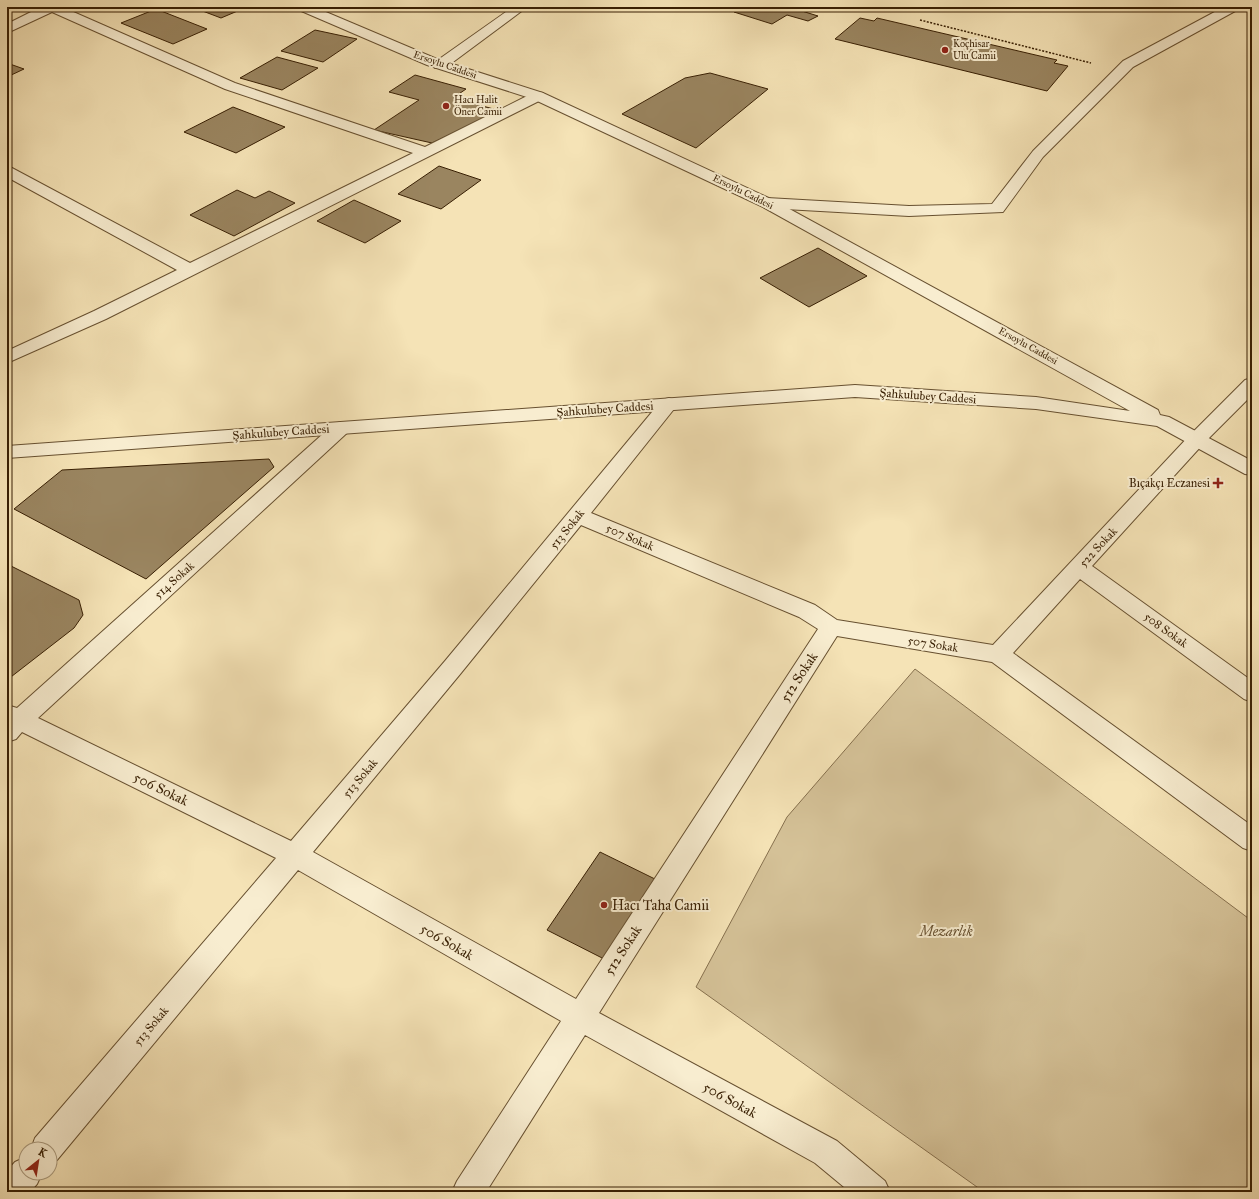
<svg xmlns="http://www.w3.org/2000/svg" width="1259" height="1199" font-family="'IM FELL Great Primer',serif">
  <rect width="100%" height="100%" fill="#f5e3b6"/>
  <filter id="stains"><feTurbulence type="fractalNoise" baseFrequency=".005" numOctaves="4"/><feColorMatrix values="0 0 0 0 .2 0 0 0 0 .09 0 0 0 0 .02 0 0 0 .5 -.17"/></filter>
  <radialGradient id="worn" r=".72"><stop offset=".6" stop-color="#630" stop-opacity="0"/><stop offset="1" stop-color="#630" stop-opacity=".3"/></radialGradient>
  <path fill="#d5c298" stroke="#86704e" d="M915,669L1252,921V1192H984L696,987L787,817Z"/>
  <path fill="#9a8560" stroke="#381f03" d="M192,7H247L221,18Z
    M743,7H789L818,16L808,21L787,15L772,24L734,12Z
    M156,9L207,29L173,44L121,23Z
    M860,18L874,21L877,18L1057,60L1054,63L1068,66L1047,91L835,39Z
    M315,30L357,39L323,62L281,51Z
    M277,57L318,68L282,90L240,78Z
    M7,63L24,69L7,77Z
    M710,73L768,89L696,148L622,114L685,78Z
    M415,75L466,89L453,98L501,111L432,143L374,130L419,100L389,92Z
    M233,107L285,127L236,153L184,132Z
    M439,166L481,180L441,209L398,194Z
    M237,190L255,198L269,191L295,203L234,236L190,215Z
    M354,200L401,221L365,243L317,221Z
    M818,248L867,276L809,307L760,278Z
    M269,459L274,467L146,579L14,509L62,470Z
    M7,564L79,600L83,615L74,628L7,680Z
    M600,852L659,881L608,961L547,930Z"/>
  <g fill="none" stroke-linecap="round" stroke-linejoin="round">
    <g stroke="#675030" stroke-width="2">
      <path id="minor" d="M41,7H62L235,83L425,147L533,93L538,92L543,93L545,96L543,99L106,319L7,363V351L94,311L177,270L7,177V166L12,168L190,263L413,153L225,89L52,12L7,33V24Z
        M513,7H527L445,68H435L433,65L435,62Z
        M1224,7H1239L1237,10L1133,67L1043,157L1003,212L909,216L767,208L761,206L759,203L761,200L767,198L909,206L992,204L1033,151L1123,61Z
        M1252,378V395L1204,443L1092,566L1252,681V702L1244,699L1080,579L1013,653L1252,826V851L1243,848L992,662L837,636L599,1013L837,1141L885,1181L890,1192H850L815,1163L585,1035L486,1192H452L457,1181L561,1021L298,870L57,1160L50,1163V1149H31L35,1138L276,858L22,732L16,739L7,742V705L17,708L334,424L341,422L348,424L351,428L348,432L38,718L291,841L445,661L662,400L669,398L676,400L678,404L591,513L815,605L837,620L993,645L1190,435L1245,380ZM581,525L799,617L818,629L576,999L313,852L461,673Z
        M26,1157V1173H42L37,1184L30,1192H7V1171L15,1162Z"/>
    </g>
    <g stroke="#675030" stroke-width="2">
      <path id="tertiary" d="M297,7H314L437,59L543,93L773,200L1158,410L1160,415L1169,417L1252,461V475L1245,474L1157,426L1036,409L855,397L7,458V446L855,385L1036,397L1130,411L761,206L533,99L427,65L299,10Z"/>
    </g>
    <path stroke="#381f03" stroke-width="1.5" stroke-dasharray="2 1.5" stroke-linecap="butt" d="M920,20L1091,63"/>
    <use href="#minor" fill="#f8edd0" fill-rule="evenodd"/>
    <use href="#tertiary" fill="#f8edd0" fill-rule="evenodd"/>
  </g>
  <g fill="#8f2418" stroke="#f8edd0" stroke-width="1.5">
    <circle cx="945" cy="50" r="4"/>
    <circle cx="446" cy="106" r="4"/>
    <path d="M1216 477h4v4h4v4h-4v4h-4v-4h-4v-4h4z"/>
    <circle cx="604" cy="905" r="4"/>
  </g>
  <g text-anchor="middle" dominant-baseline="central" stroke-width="4" stroke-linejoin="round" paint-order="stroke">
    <g font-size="10" fill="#381f03" stroke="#f8edd0" text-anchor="start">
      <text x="953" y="44">Koçhisar<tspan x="953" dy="12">Ulu Camii</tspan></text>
      <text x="454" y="100">Hacı Halit<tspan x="454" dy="12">Öner Camii</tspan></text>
    </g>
    <g font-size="10" fill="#381f03" stroke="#f8edd0">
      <text transform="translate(445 65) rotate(19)">Ersoylu Caddesi</text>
      <text transform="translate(743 192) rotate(26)">Ersoylu Caddesi</text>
      <text transform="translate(1028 346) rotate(29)">Ersoylu Caddesi</text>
    </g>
    <g font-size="12" fill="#381f03" stroke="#f8edd0">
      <text transform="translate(928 396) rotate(4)">Şahkulubey Caddesi</text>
      <text transform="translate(605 409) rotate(-4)">Şahkulubey Caddesi</text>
      <text transform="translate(281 432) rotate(-4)">Şahkulubey Caddesi</text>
      <text transform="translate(567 529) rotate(-51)">513 Sokak</text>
      <text transform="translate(630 537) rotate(23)">507 Sokak</text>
      <text transform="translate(1098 547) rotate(-47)">522 Sokak</text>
      <text transform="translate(174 580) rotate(-42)">514 Sokak</text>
      <text transform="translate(1166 630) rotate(36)">508 Sokak</text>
      <text transform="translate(933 644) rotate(9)">507 Sokak</text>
      <text transform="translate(360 778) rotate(-50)">513 Sokak</text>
      <text transform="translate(151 1026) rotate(-50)">513 Sokak</text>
    </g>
    <g font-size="12" fill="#381f03" stroke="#f8edd0" text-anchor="end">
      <text x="1210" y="483">Bıçakçı Eczanesi</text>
    </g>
    <g font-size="14" fill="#381f03" stroke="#f8edd0">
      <text transform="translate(799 677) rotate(-57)">512 Sokak</text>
      <text transform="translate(161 789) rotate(26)">506 Sokak</text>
      <text transform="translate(447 942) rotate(30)">506 Sokak</text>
      <text transform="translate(623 950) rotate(-57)">512 Sokak</text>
      <text transform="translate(730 1100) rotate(29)">506 Sokak</text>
    </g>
    <g font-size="14" fill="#381f03" stroke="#f8edd0" text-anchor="start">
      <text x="612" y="905">Hacı Taha Camii</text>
    </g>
    <g font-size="14" font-style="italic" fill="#675030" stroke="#f8edd0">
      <text x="946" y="931">Mezarlık</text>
    </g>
  </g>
  <rect width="1259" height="1199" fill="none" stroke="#f5e3b6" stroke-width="24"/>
  <rect x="8" y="8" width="1243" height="1183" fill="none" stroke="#381f03" stroke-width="2"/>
  <rect x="12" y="12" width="1235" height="1175" fill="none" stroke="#381f03"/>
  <g transform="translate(38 1161) rotate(30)"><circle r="19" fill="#f8edd0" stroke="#ab9b7e"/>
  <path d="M0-3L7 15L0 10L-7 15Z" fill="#8f2418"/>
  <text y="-6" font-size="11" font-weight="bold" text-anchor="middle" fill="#381f03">K</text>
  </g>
  <rect width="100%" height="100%" filter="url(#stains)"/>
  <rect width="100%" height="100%" fill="url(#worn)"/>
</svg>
